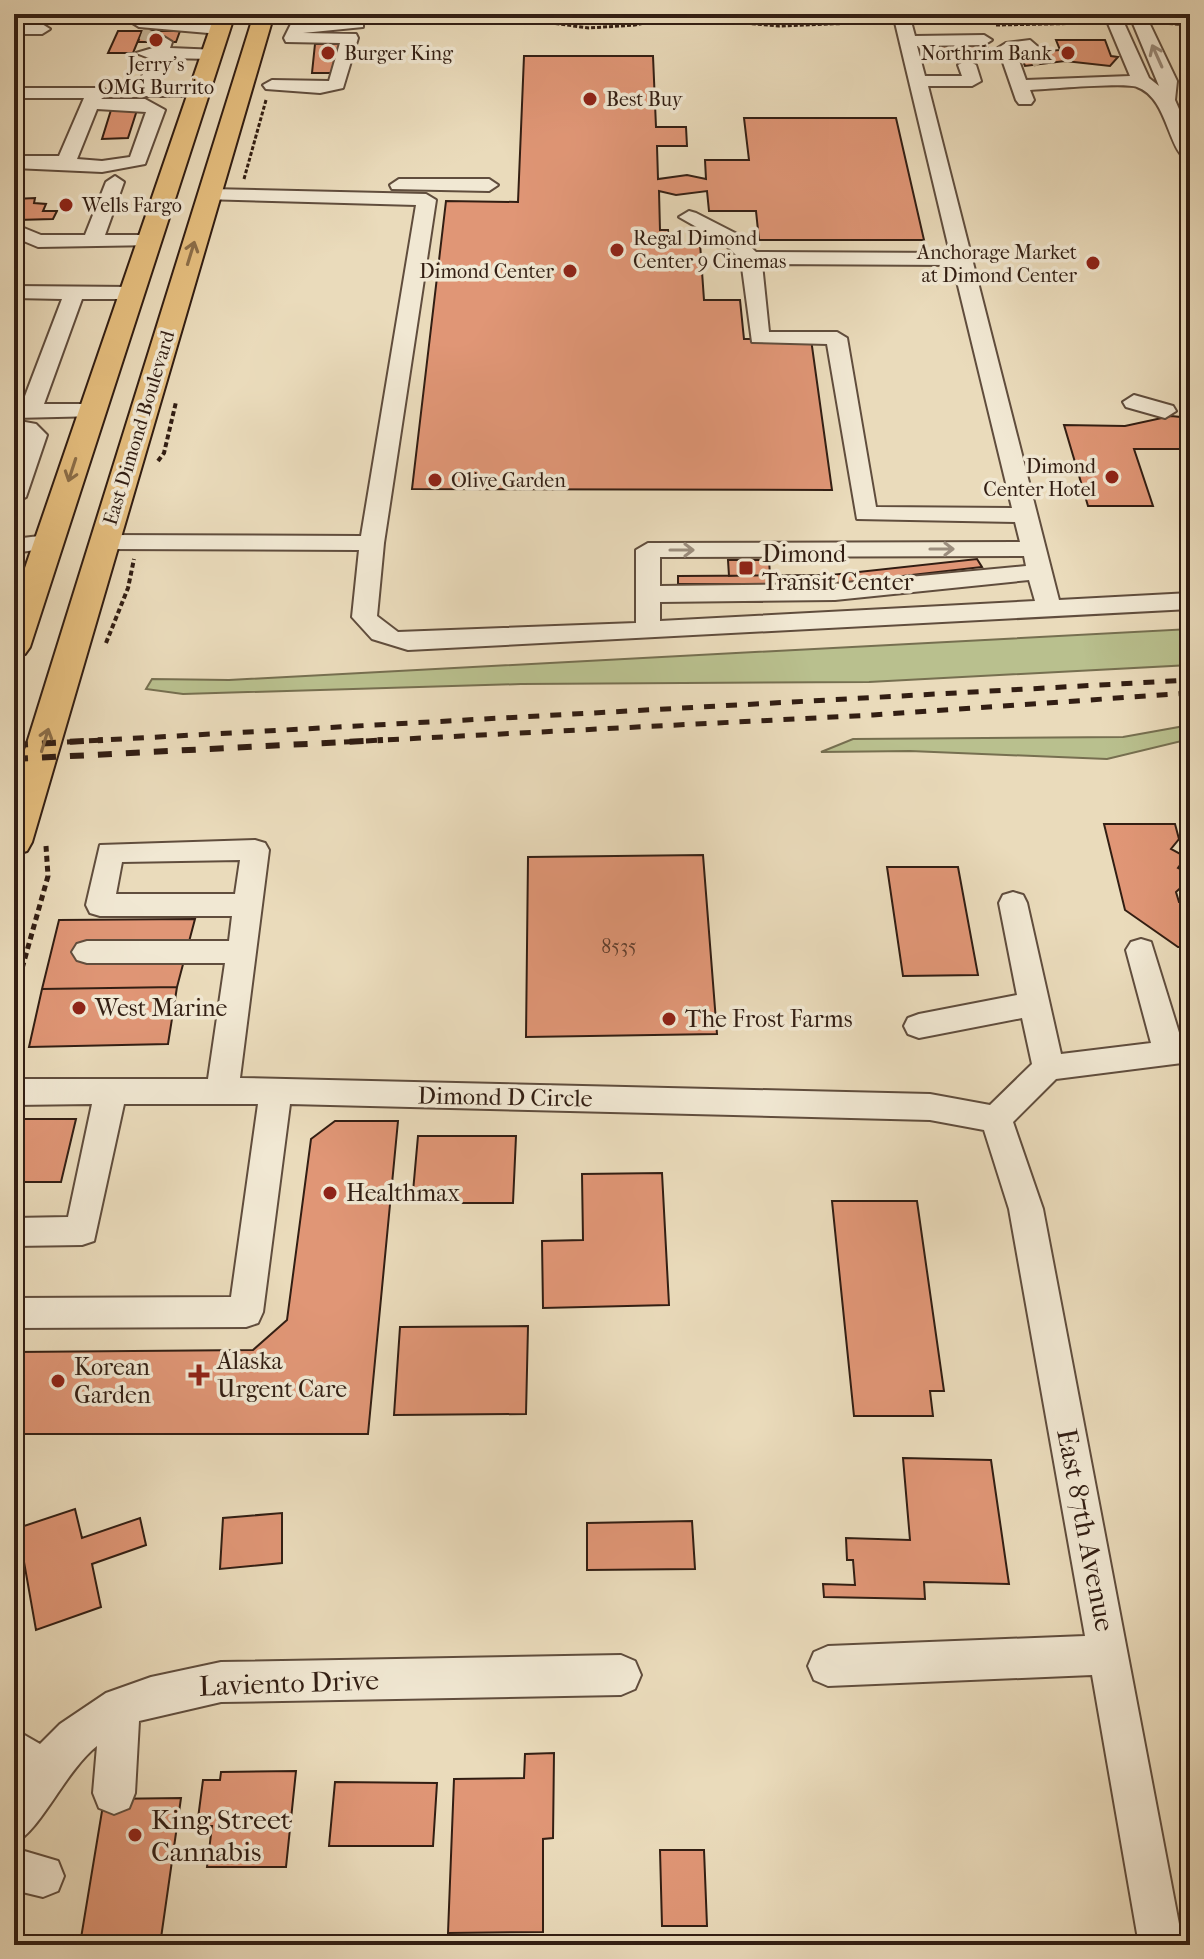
<svg xmlns="http://www.w3.org/2000/svg" width="1204" height="1959" font-family="'IM FELL French Canon',serif">
  <rect width="100%" height="100%" fill="#eadbbb"/>
  <filter id="stains"><feTurbulence type="fractalNoise" baseFrequency=".0025" numOctaves="4"/><feColorMatrix values="0 0 0 0 .2 0 0 0 0 .09 0 0 0 0 .02 0 0 0 .5 -.17"/></filter>
  <radialGradient id="worn" r=".72"><stop offset=".6" stop-color="#630" stop-opacity="0"/><stop offset="1" stop-color="#630" stop-opacity=".3"/></radialGradient>
  <path fill="#b9c08e" stroke="#766f50" stroke-width="2" d="M1190,629V665L869,682L521,684L183,694L146,689L152,679L229,680Z
    M1190,725V739L1107,759L910,751L821,752L853,739L1123,737Z"/>
  <path fill="#e09676" stroke="#321e13" stroke-width="2" d="M118,31H142L133,53H108Z
    M142,31H180L176,42H138Z
    M1056,40H1105L1111,56L1118,57L1110,66L1065,61L1025,66L1020,54L1060,50Z
    M315,44H345L335,73H312Z
    M938,46H987L990,53L941,54Z
    M524,56H653L656,127H686L687,146H657L658,179L687,175L706,179L705,160H749L744,118H896L924,240H759L756,211H709L707,191L676,195L659,191L660,230H668L669,243H700L704,300H740L744,339H811L832,490L412,489L446,201L518,202Z
    M111,110H137L128,138L102,139Z
    M35,198L34,203L46,204L43,211H57L53,219L17,220L14,225V199Z
    M1171,416L1190,418V449H1134L1153,506H1088L1064,425L1125,426Z
    M977,559L982,567L833,584H678V576L831,575Z
    M728,560H769L770,575L729,576Z
    M1104,824H1175L1179,839L1171,849L1186,857L1178,868L1190,874V879L1176,892L1179,902H1190V947H1178L1125,910Z
    M703,855L717,1034L526,1037L528,857Z
    M887,867H958L978,975L903,976Z
    M195,919L177,987L42,989L59,920Z
    M177,987L168,1044L29,1047L42,989Z
    M14,1119H76L61,1182H14Z
    M335,1121H398L368,1434H14V1352L253,1350L287,1320L311,1139Z
    M418,1136H516L513,1203H412Z
    M662,1173L669,1305L543,1308L542,1241L583,1240L582,1174Z
    M832,1201H917L944,1391H930L933,1416H854Z
    M528,1326L526,1414L394,1415L400,1327Z
    M903,1458L991,1460L1009,1584L924,1582L925,1599L824,1597L823,1584L855,1585L853,1560H847L846,1538L910,1540Z
    M75,1509L82,1538L140,1518L146,1545L92,1564L101,1607L36,1630L18,1528Z
    M282,1513V1563L220,1569L223,1518Z
    M692,1521L695,1569L587,1570V1523Z
    M554,1753L553,1838L543,1839V1932L448,1933L454,1779L524,1778L525,1754Z
    M296,1771L286,1867H207L212,1826H197L203,1780H220L221,1772Z
    M335,1782L437,1783L433,1846H329Z
    M181,1798L161,1938H81L104,1799Z
    M660,1850H704L707,1926H662Z"/>
  <g fill="none" stroke-linecap="round" stroke-linejoin="round">
    <path stroke="#c5b599" stroke-width="18" stroke-dasharray="18 9" stroke-linecap="butt" d="M148,42L152,31
      M1036,52L1042,63"/>
    <g stroke="#604d3d" stroke-width="4">
      <path id="minor" d="M134,14L220,24L228,29L220,34L139,27L131,22Z
        M893,14H909L915,36L984,35L992,40L984,45L917,46L925,76H962L958,65L967,60L976,65L981,81L972,86H928L1059,600L1190,593V609L408,650L372,639L352,617L359,550L104,549L92,542L104,535L361,536L416,205L202,199V191L209,189L426,194L436,200L384,543L377,616L398,632L636,623V550L648,543L1020,542L1015,522L857,519L827,344L752,342L741,260L723,242L679,217L689,211L696,213L737,234L756,252L950,253ZM762,264L953,265L1012,508L876,507L847,338L837,332H769ZM1024,556L1026,566L835,584L660,586V557ZM1029,580L1035,601L660,621V602L835,600Z
        M1104,14H1120L1149,78L1159,86L1129,14H1145L1177,81L1175,100L1190,134V161C1168,155 1169,98 1137,87C1125,82 1049,89 1030,90L1034,100L1031,104H1019L1016,100L998,48L1006,43L1030,40L1044,52L1036,57L1026,51L1016,52L1026,80L1130,76Z
        M357,18L363,19V27L303,33L356,34L358,38L343,88L320,93L266,89L263,85L272,80L329,81L340,43L286,42L284,38L292,22Z
        M14,24H42L50,29L42,34H14Z
        M164,37L172,42L170,48L218,50L220,54L212,59L166,58L156,87H199L205,88V96H139L136,92L149,58L136,53L153,48L158,38Z
        M14,88H102L111,93L101,99H145L165,110L145,164L102,172L14,168V156H59L84,98H14ZM97,109L146,112L130,157L102,161L77,159Z
        M115,176L124,182L105,235H149L156,237L159,241L156,245L38,247L14,237V224L41,235H85L106,182Z
        M399,179H489L498,185L489,191L392,189L390,185Z
        M14,286L132,287L142,293L132,299H82L44,404H92L103,411L100,416L14,418V404H22L62,299L14,298Z
        M1134,395L1173,406L1176,411L1165,418L1126,407L1123,402Z
        M14,420L36,424L47,435L26,497L14,504V465L24,437L14,434Z
        M48,535L56,537L60,542L56,547L14,553V539Z
        M255,840L265,843L269,850L240,1078L930,1094L990,1105L1032,1064L1022,1018L919,1038L908,1034L904,1026L908,1018L919,1014L1017,995L999,903L1003,895L1013,892L1023,895L1027,903L1061,1054L1151,1043L1126,950L1131,942L1141,939L1151,942L1181,1039L1190,1038V1062L1056,1079L1013,1122L1043,1209L1183,1945H1139L1092,1675L828,1686L814,1680L808,1666L814,1652L828,1646L1085,1636L1009,1209L984,1130L930,1120L290,1104L263,1312L258,1323L246,1327L14,1328V1298L231,1297L258,1104H124L94,1241L82,1245L14,1246V1218L68,1217L92,1104L14,1105V1079H208L225,963H87L77,960L72,952L77,944L87,941H229L232,916H100L90,913L86,905L100,845ZM240,860L235,894H116L122,862Z
        M621,1655L635,1661L641,1675L635,1689L621,1695L221,1702L139,1721L135,1793L129,1808L114,1814L99,1808L93,1793L97,1746C65,1771 40,1832 14,1843V1729L40,1744L60,1724L106,1693L151,1677L221,1662Z
        M14,1848L58,1861L64,1876L58,1891L43,1897L14,1890Z"/>
    </g>
    <g stroke="#321e13" stroke-width="4">
      <path id="major" d="M215,14H235L30,647L25,654L14,657V600Z
        M254,14H274L32,842L27,851L14,855V785Z"/>
    </g>
    <path stroke="#321e13" stroke-width="3" stroke-dasharray="4 2" stroke-linecap="butt" d="M484,14L589,28L635,25L674,17L779,26L882,22
      M374,16L423,14
      M1163,23L1190,25
      M996,25L1094,23
      M244,179L266,100"/>
    <path stroke="#321e13" stroke-width="4" stroke-dasharray="5 3" stroke-linecap="butt" d="M158,461L164,453L176,402
      M106,643L128,588L134,559"/>
    <path stroke="#321e13" stroke-width="5" stroke-dasharray="6 4" stroke-linecap="butt" d="M14,997L48,876L46,846"/>
    <use href="#minor" fill="#f1e8d3" fill-rule="evenodd"/>
    <use href="#major" fill="#e5be7e" fill-rule="evenodd"/>
    <path stroke="#321e13" stroke-width="5" stroke-dasharray="11 11" stroke-linecap="butt" d="M67,742L1190,680
      M344,742L873,715L1190,693"/>
    <path stroke="#321e13" stroke-width="6" stroke-dasharray="14 14" stroke-linecap="butt" d="M14,745L103,740
      M14,759L383,740"/>
  </g>
  <defs><path id="oneway-shaft" d="M-6 0H5M1.5-3L5.5 0L1.5 3" fill="none" stroke-width="1.6" stroke-linecap="round" stroke-linejoin="round" transform="scale(2)"/></defs>
  <g stroke="#9b8d7d">
    <use href="#oneway-shaft" transform="translate(1157 56) rotate(-114)"/>
    <use href="#oneway-shaft" transform="translate(942 549)"/>
    <use href="#oneway-shaft" transform="translate(682 550)"/>
  </g>
  <g stroke="#8c6e48">
    <use href="#oneway-shaft" transform="translate(191 253) rotate(-73)"/>
    <use href="#oneway-shaft" transform="translate(72 470) rotate(108)"/>
    <use href="#oneway-shaft" transform="translate(45 740) rotate(-73)"/>
  </g>
  <g fill="#8f2418" stroke="#f1e8d3" stroke-width="3">
    <circle cx="156" cy="40" r="8"/>
    <circle cx="328" cy="53" r="8"/>
    <circle cx="1068" cy="53" r="8"/>
    <circle cx="590" cy="99" r="8"/>
    <circle cx="66" cy="205" r="8"/>
    <circle cx="617" cy="250" r="8"/>
    <circle cx="1093" cy="263" r="8"/>
    <circle cx="570" cy="271" r="8"/>
    <circle cx="1112" cy="477" r="8"/>
    <circle cx="435" cy="480" r="8"/>
    <rect x="738" y="560" width="16" height="16" rx="4"/>
    <circle cx="79" cy="1008" r="8"/>
    <circle cx="669" cy="1019" r="8"/>
    <circle cx="330" cy="1193" r="8"/>
    <path d="M195 1363h8v8h8v8h-8v8h-8v-8h-8v-8h8z"/>
    <circle cx="58" cy="1381" r="8"/>
    <circle cx="135" cy="1835" r="8"/>
  </g>
  <g text-anchor="middle" dominant-baseline="central" stroke-width="7" stroke-linejoin="round" paint-order="stroke">
    <g font-size="20" fill="#321e13" stroke="#f1e8d3" text-anchor="start">
      <text x="344" y="53">Burger King</text>
      <text x="1052" y="53" text-anchor="end">Northrim Bank</text>
      <text x="156" y="64" text-anchor="middle">Jerry's<tspan x="156" dy="23">OMG Burrito</tspan></text>
      <text x="606" y="99">Best Buy</text>
      <text x="82" y="205">Wells Fargo</text>
      <text x="633" y="238">Regal Dimond<tspan x="633" dy="23">Center 9 Cinemas</tspan></text>
      <text x="1077" y="252" text-anchor="end">Anchorage Market<tspan x="1077" dy="23">at Dimond Center</tspan></text>
      <text x="554" y="271" text-anchor="end">Dimond Center</text>
      <text x="1096" y="466" text-anchor="end">Dimond<tspan x="1096" dy="23">Center Hotel</tspan></text>
      <text x="451" y="480">Olive Garden</text>
    </g>
    <g font-size="20" fill="#321e13" stroke="#f1e8d3">
      <text transform="translate(139 428) rotate(-73)">East Dimond Boulevard</text>
    </g>
    <g font-size="20" fill="#5e3c2c">
      <text x="619" y="946">8535</text>
    </g>
    <g font-size="24" fill="#321e13" stroke="#f1e8d3" text-anchor="start">
      <text x="762" y="554">Dimond<tspan x="762" dy="28">Transit Center</tspan></text>
      <text x="95" y="1008">West Marine</text>
      <text x="685" y="1019">The Frost Farms</text>
      <text x="346" y="1193">Healthmax</text>
      <text x="217" y="1361">Alaska<tspan x="217" dy="28">Urgent Care</tspan></text>
      <text x="74" y="1367">Korean<tspan x="74" dy="28">Garden</tspan></text>
    </g>
    <g font-size="24" fill="#321e13" stroke="#f1e8d3">
      <text transform="translate(505 1097) rotate(1)">Dimond D Circle</text>
    </g>
    <g font-size="28" fill="#321e13" stroke="#f1e8d3">
      <text transform="translate(1086 1530) rotate(79)">East 87th Avenue</text>
      <text transform="translate(289 1683) rotate(-2)">Laviento Drive</text>
    </g>
    <g font-size="28" fill="#321e13" stroke="#f1e8d3" text-anchor="start">
      <text x="151" y="1819">King Street<tspan x="151" dy="32">Cannabis</tspan></text>
    </g>
  </g>
  <rect width="1204" height="1959" fill="none" stroke="#eadbbb" stroke-width="48"/>
  <rect x="16" y="16" width="1172" height="1927" fill="none" stroke="#321e13" stroke-width="4"/>
  <rect x="24" y="24" width="1156" height="1911" fill="none" stroke="#321e13" stroke-width="2"/>
  <rect width="100%" height="100%" filter="url(#stains)"/>
  <rect width="100%" height="100%" fill="url(#worn)"/>
</svg>
